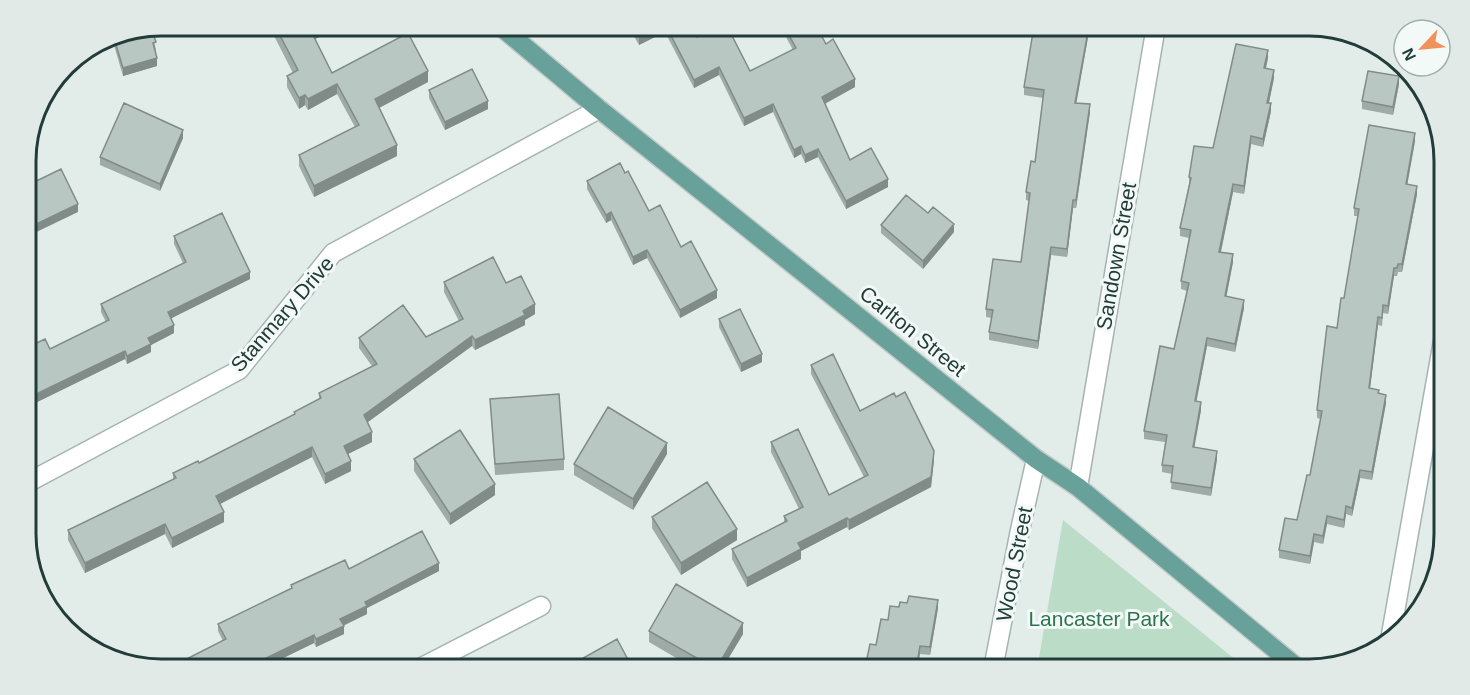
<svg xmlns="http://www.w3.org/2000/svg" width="1470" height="695" font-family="Arial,sans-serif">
  <rect width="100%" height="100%" fill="#e2ece9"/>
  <path fill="#bbddc8" d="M1063,520L1247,669H1037Z"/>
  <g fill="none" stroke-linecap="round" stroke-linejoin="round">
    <g stroke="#a5b4b1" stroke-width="21">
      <path id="minor" d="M27,483L239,370L333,253L599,109
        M1078,487L1156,26
        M1390,640L1444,335
        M418,669L541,606
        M993,669L1020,530L1036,459"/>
    </g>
    <g stroke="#c1c9c8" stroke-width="21">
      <path id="major" d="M500,26L599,109L1036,459L1078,487L1299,669"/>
    </g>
    <use href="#minor" stroke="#fff" stroke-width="18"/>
    <use href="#major" stroke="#67a199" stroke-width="18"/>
  </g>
  <path fill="#9eaba7" d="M269,26H342L315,39L332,73L428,82L379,108L397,156L314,197L299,166V155L355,127L337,94L308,110L305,105L299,109L287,87V76L293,73Z
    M628,26H690L697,37L750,71L793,50L780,26H816L826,44L855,87L825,104L850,160L888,187L846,209L818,157L805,163L801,154L794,158L773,112L744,126L719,75L694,88L665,32L639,45Z
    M1034,26H1090L1076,103L1090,112L1076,208H1073L1067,257L1051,255L1038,349L989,340V332L992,318L986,317V309L1021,262L1029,201L1026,200V192L1035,162L1043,98L1024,95V87Z
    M151,27L156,50H155L157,66L123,76L111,35Z
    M1268,58L1266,68L1274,78L1269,103L1271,111L1263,147L1251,144L1244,194L1233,192L1221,252L1233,262L1226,297L1244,308L1235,352L1207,346L1196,401L1201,410L1194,447L1217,459L1211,496L1171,489L1172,474L1162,472V465L1165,442L1144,439V431L1174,349L1187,291L1181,289V281L1189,238L1180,236V228L1189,184V177L1213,148Z
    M1399,84L1393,115L1362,109V101Z
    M429,90L488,109L445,130L429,98Z
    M183,138L160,191L100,165V157Z
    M1415,141L1407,184L1417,194L1402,272H1398L1397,276H1394L1388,314L1383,313L1382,326L1378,325L1370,389L1379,393L1386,403L1372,480L1360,478L1352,516L1346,514L1344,528L1327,524L1323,544L1314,542L1310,564L1279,558V550L1297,520L1310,475L1321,419L1317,418V410L1344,298L1358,216H1354V208Z
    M625,173L649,211L681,247L717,298L680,318L647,258L633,265L611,220L606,223L587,189V181Z
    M928,213L954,232L923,269L881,233V225Z
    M174,236L250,279L171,318L174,333L151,345V352L127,364L125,359L27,407V411L26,412V348L50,349L106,322L101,312V304L183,263L174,244Z
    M444,282L506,283L535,314L525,320V325L475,350L472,346L367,422L372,442L348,454L351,471L325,484L312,457L220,504L224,522L172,548L165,534L85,573L68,540V530L173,480V473L199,463L294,415V412L319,399V393L372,366L359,348V338L426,337L459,321L444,292Z
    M719,319L762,362L741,372L719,327Z
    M811,365L860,411L934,460L931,487L849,530L847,527L801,551V559L747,587L732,559V549L784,522V516L799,509L771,452V442L829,495L864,477L811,374Z
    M490,399L564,459V470L495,475Z
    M667,454L633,510L574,475V464Z
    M414,459L495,495L450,525L414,471Z
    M652,517L737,540L681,575L652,528Z
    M349,569L439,571L367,608V614L343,626L344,634L316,647L314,643L269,665V669L223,641L218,631V624L291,589V585Z
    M899,607L938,608L930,655L920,654L866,663L876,645L888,620Z
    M649,631L743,634L722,669H695L649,642Z"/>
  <path fill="#818b88" d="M321,26H342L311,41V31Z
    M661,26H665V32L639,45V37Z
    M1089,26H1090L1075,111V103Z
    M1268,50V58L1264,76V68Z
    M157,58V66L123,76V68Z
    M719,67V75L694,88V80Z
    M1274,70V78L1267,111V103Z
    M428,71V82L375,110V99Z
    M1399,76V84L1393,115V107Z
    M855,79V87L822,105V97Z
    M337,84V94L308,110V99Z
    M305,95V105L299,109V98Z
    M488,101V109L445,130V122Z
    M1271,103V111L1263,147V139Z
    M773,104V112L744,126V118Z
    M1090,104V112L1076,208V200Z
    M183,130V138L160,191V184Z
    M1415,133V141L1406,192V184Z
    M1251,136V144L1244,194V186Z
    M397,145V156L314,197V186Z
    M801,146V154L794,158V150Z
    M818,149V157L805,163V155Z
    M888,179V187L846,209V201Z
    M1233,184V192L1219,260V252Z
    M1417,186V194L1402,272V264Z
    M1073,200V208L1067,257V249Z
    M78,204V212L26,237V229Z
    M611,212V220L606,223V215Z
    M954,224V232L923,269V261Z
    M1051,247V255L1038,349V341Z
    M647,250V258L633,265V257Z
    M1233,254V262L1225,304V296Z
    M1394,268V276L1388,314V306Z
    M250,272V279L168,320V312Z
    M717,290V298L680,318V310Z
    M1244,300V308L1235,352V344Z
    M535,304V314L525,320V325L475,350V340L523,311Z
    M1378,317V325L1369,396V388Z
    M174,325V333L151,345V352L127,364V356L148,338Z
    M472,336V346L364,425V415Z
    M1207,338V346L1195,409V401Z
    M125,351V359L27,407V411L26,412V399Z
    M762,354V362L741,372V364Z
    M1386,395V403L1372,480V472Z
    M1201,402V410L1193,455V447Z
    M372,432V442L344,456V446Z
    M667,443V454L633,510V499Z
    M312,447V457L216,506V496Z
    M934,451V460L931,487L849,530V520Z
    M1217,451V459L1211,496V488Z
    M351,461V471L325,484V474Z
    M1360,470V478L1352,516V508Z
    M495,484V495L450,525V514Z
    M1346,506V514L1344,528V520Z
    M224,512V522L172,548V538Z
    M1327,516V524L1323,544V536Z
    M847,518V527L801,551V559L747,587V578L798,543Z
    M165,524V534L85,573V563Z
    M737,529V540L681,575V563Z
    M1314,534V542L1310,564V556Z
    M439,563V571L367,608V614L340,627V619L365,602Z
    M938,600V608L930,655V647Z
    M743,623V634L722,669H716Z
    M344,626V634L316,647V639Z
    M314,635V643L269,665V669H257L266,658Z
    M920,646V654L918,669H916Z"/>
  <path fill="#b8c7c2" stroke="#818b88" stroke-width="1.5" d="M275,26H321L311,31L332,73L408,33L428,71L375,99L397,145L314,186L299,155L359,125L337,84L308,99L305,95L299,98L287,76L298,70Z
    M633,26H661L639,37Z
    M666,26H690L697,37L718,26H723L724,27L727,26L750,71L796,48L784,26H816L826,44L833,39L855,79L822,97L850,160L871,148L888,179L846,201L818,149L805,155L801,146L794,150L773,104L744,118L719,67L694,80Z
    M1034,26H1089L1075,103L1090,104L1076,200H1073L1067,249L1051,247L1038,341L989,332L993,310L986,309L993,259L1021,262L1030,193L1026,192L1031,161L1035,162L1044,90L1024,87Z
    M151,27L156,42L153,43L157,58L123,68L113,35Z
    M1236,44L1268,50L1264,68L1274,70L1267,103H1271L1263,139L1251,136L1244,186L1233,184L1219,252L1233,254L1225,296L1244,300L1235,344L1207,338L1195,401L1201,402L1193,447L1217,451L1211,488L1171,482L1173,466L1162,465L1167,435L1144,431L1160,346L1174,349L1189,283L1181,281L1191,230L1180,228L1191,178L1189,177L1194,146L1213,148Z
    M472,69L488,101L445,122L429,90Z
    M1368,71L1399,76L1393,107L1362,101Z
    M124,103L183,130L160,184L100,157Z
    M1369,125L1415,133L1406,184L1417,186L1402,264H1398L1397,268H1394L1388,306L1383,305L1382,318L1378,317L1369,388L1379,390L1378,393L1386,395L1372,472L1360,470L1352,508L1346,506L1344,520L1327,516L1323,536L1314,534L1310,556L1279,550L1285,518L1297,520L1307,475H1310L1322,411L1317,410L1327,326L1337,328L1341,298H1344L1359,209L1354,208Z
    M620,163L625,173L628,171L649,211L660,205L681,247L691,241L717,290L680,310L647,250L633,257L611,212L606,215L587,181Z
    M61,169L78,204L26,229V186Z
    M906,195L928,213L933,207L954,224L923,261L881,225Z
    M222,213L250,272L168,312L174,325L148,338L151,344L127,356L125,351L26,399V348L45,339L50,349L109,320L101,304L186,262L174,236Z
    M493,257L506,283L521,276L535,304L523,311L525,315L475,340L472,336L364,415L372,432L344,446L351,461L325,474L312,447L216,496L224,512L172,538L165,524L85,563L68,530L176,478L173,473L198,461L199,463L295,414L294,412L321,398L319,393L377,364L359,338L403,305L426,337L463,319L444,282Z
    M740,309L762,354L741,364L719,319Z
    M833,354L860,411L894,393L896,397L905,392L934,451L931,477L849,520L847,518L798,543L801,549L747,578L732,549L787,521L784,516L803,507L771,442L798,429L829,495L868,475L811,365Z
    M559,394L564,459L495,464L490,399Z
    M608,407L667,443L633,499L574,464Z
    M460,430L495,484L450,514L414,459Z
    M707,482L737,529L681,563L652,517Z
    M422,531L439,563L365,602L367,606L340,619L344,626L316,639L314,635L266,658L269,664L257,669H167L226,639L218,624L292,588L291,585L345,560L349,569Z
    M676,584L743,623L716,669L649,631Z
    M909,596L938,600L930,647L920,646L916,669H848L850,660L866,663L870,644L876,645L881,619L888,620L890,606L899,607L900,602L907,603Z
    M617,639L633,669H571L569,666Z"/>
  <g text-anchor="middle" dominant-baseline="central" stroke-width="6" stroke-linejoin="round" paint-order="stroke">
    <g font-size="21" fill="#223d39" stroke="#f3f9f6">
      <text transform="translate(1116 256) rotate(-80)">Sandown Street</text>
      <text transform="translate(282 314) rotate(-49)">Stanmary Drive</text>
      <text transform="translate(913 331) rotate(39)">Carlton Street</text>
      <text transform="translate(1014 564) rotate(-79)">Wood Street</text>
    </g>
    <g font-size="21" fill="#2d7450" stroke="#f3f9f6">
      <text x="1099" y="618">Lancaster Park</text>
    </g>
  </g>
  <path d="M0 0H1470V695H0ZM161 36H1309A125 125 0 0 1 1434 161V534A125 125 0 0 1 1309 659H161A125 125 0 0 1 36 534V161A125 125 0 0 1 161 36Z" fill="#e2eae7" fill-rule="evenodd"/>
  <path fill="none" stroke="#223d39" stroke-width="3" d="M161 36H1309A125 125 0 0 1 1434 161V534A125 125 0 0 1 1309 659H161A125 125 0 0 1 36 534V161A125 125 0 0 1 161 36Z"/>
  <g transform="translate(1422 48) rotate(244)"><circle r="28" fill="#f3f9f6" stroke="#9faeaa" stroke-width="1.5"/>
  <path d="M0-4.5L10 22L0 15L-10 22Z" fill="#f1915c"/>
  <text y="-9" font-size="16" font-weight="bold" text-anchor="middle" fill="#223d39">N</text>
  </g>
</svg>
